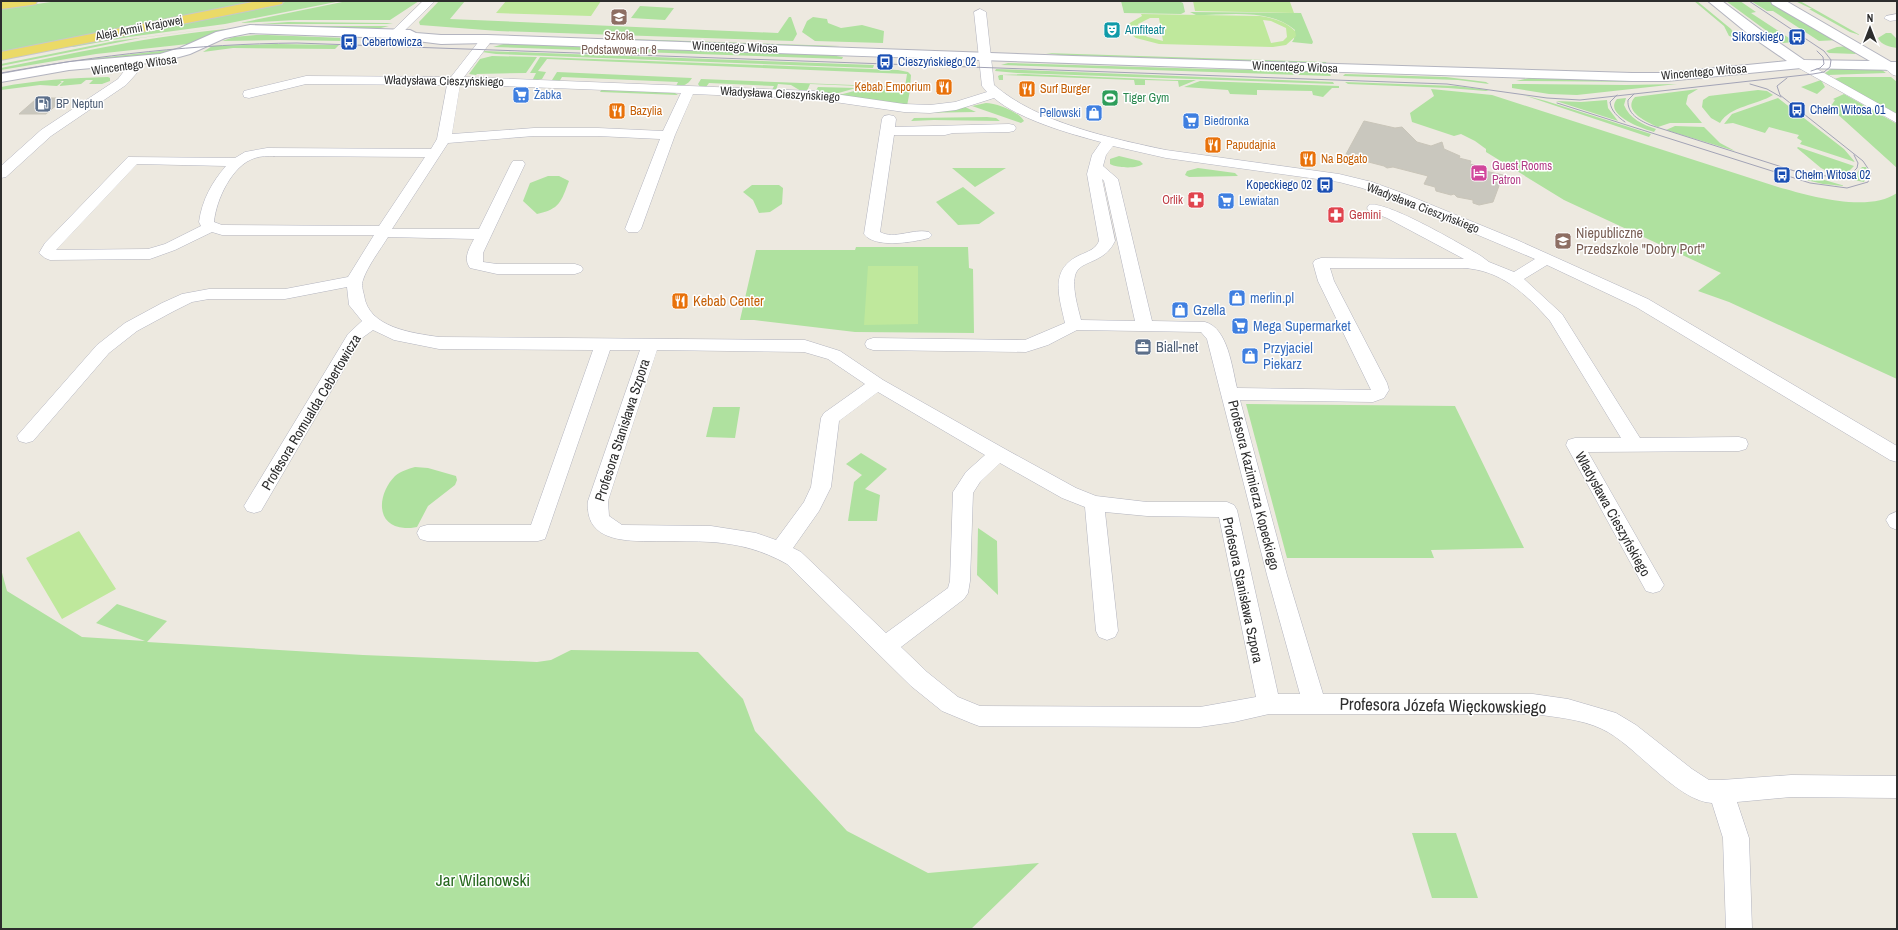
<svg xmlns="http://www.w3.org/2000/svg" width="1898" height="930" font-family="'Archivo Narrow',sans-serif">
  <rect width="100%" height="100%" fill="#ede9e0"/>
  <path fill="#afe19f" d="M58,1H264L1,53V9Z
    M290,1H341L225,24L129,37L73,47L66,46Z
    M347,1H419L390,20H296L240,23Z
    M439,1H465L450,19L778,33L789,17H791L797,34L793,41L498,31L420,25L419,22Z
    M1121,1H1179L1183,3L1185,12L1181,14L1124,13Z
    M1694,1H1697L1731,29L1737,38L1729,36L1724,26Z
    M1726,1H1740L1756,12L1751,13L1795,42L1783,43Z
    M1751,1H1771L1838,40L1819,41L1773,11H1767Z
    M1795,1H1800L1860,35L1850,32L1809,9H1812Z
    M640,6L674,8L665,20L631,18Z
    M1190,12L1301,13L1313,42L1312,44L1292,42L1294,39L1295,30C1269,8 1228,15 1196,15Z
    M813,17L827,19L828,23L841,28L862,25L884,31L883,43L815,41L802,32L807,21Z
    M288,22L387,23L393,24H261Z
    M240,25L140,38L1,66V64L115,41Z
    M265,26H389L373,30L262,27L197,43L96,54L1,70V68C89,50 175,31 265,26Z
    M1886,33H1891L1897,39V48C1890,47 1881,45 1878,38Z
    M256,35H267L345,38L342,41L279,40L222,41L234,37Z
    M627,39L840,46L822,47L641,42Z
    M507,43L823,54L843,57L842,59L493,47Z
    M276,44L339,45L335,49L233,48L203,52L212,46Z
    M1849,46L1856,54L1829,53L1826,51L1837,47Z
    M186,48L161,55L1,75V74L4,73L73,61Z
    M485,51L874,65L873,68L496,54L482,52Z
    M1046,53L1326,62L1327,65L1064,56Z
    M492,56L537,57L526,73L477,74L476,75L469,74L480,59Z
    M540,57L898,70L908,72L911,75L910,88L810,84L807,91H801L791,85L778,84L776,90H772L774,86L709,83L706,87H700L698,84L701,79L905,87L907,74L547,59L538,71L546,72L542,79L532,81L536,73H530Z
    M1008,63L1209,69L1329,71L1331,76L1001,65Z
    M1834,67L1879,68L1886,73L1828,75L1825,73Z
    M996,69L1333,82L1334,84L1017,73L995,71Z
    M557,72L692,78C688,85 683,86 676,86L678,82L562,77L559,82L552,80Z
    M1024,74L1174,80H1196L1179,87L1178,81L1145,80V85H1135L1134,80L1003,75V80H999L998,76L1000,75Z
    M1345,74L1446,77L1486,82L1489,84L1458,80L1343,76Z
    M108,77L110,78V81L102,84H89L93,80H86L81,84L59,86L64,81H60L62,82L57,86L40,85L1,90V87C36,80 72,78 108,77Z
    M1841,77H1891L1897,82V114L1834,79Z
    M1529,78L1658,82L1516,81Z
    M1821,80L1825,87L1817,94L1801,87Z
    M1200,81L1339,86V88H1332L1323,97L1313,95L1312,91L1257,90V95L1230,94L1228,90L1184,87Z
    M1345,82L1456,86L1489,90L1486,91L1448,88L1348,84Z
    M1512,84L1626,85L1677,84L1577,95L1549,94L1512,88Z
    M818,87L856,88L835,94L815,92Z
    M602,89L675,93L678,95L600,92Z
    M862,89L910,90L907,106L839,95Z
    M1431,89L1492,95L1778,187C1810,196 1868,213 1897,193V379L1729,302L1698,291L1721,273L1564,200L1486,152V149L1475,141L1461,134L1454,136L1412,122L1410,113L1434,96Z
    M1698,89L1688,95L1686,104L1702,123H1670L1658,127C1647,122 1622,111 1635,97Z
    M1758,90L1767,91L1773,95C1757,105 1730,106 1720,123L1711,118L1702,107L1703,100L1709,96Z
    M1844,94L1897,124V168L1834,111L1831,106L1835,100L1833,99Z
    M1523,95L1546,101L1651,134L1649,137Z
    M1626,98L1624,105C1629,118 1643,125 1656,129L1654,132C1643,129 1603,115 1617,99Z
    M1778,98L1844,149L1855,162L1800,144L1802,141L1797,138L1799,135L1769,127L1765,133L1733,123L1724,124L1732,114Z
    M1607,100L1608,108L1618,121L1556,101L1581,102Z
    M986,103C997,103 1019,112 1024,121L1021,123L972,106Z
    M965,107L976,112L914,113L944,111Z
    M987,117L996,118L1000,121L934,120L911,121L914,118Z
    M1675,126L1704,127L1720,143L1735,151L1666,130Z
    M1797,148L1798,147L1854,166L1848,172L1835,175L1821,168Z
    M1119,156L1140,161L1143,164C1137,169 1117,168 1110,164V159Z
    M1862,167H1866L1868,172L1864,182L1843,178L1855,175Z
    M952,168H1006L975,187Z
    M1198,168L1235,173L1238,176L1189,177L1185,175L1187,171Z
    M1799,175L1821,179L1845,186L1823,184L1798,178Z
    M548,176H559L569,181C561,202 560,209 537,214L523,201L530,183Z
    M752,185H779L783,188L782,204L770,212L759,213L753,200L743,192Z
    M963,187L995,213L979,224L958,225L936,202Z
    M856,247H968L969,268L973,269L974,333L855,332L754,320H740L756,250H855Z
    M1246,404L1455,406L1524,548L1431,550L1434,558H1287Z
    M713,407H740L735,438L706,437Z
    M861,453L887,469L865,489L880,495L877,521H848L854,482L862,475L846,464Z
    M415,467L428,468L456,476L457,480L455,485L428,506L417,527C413,528 409,528 405,528C374,526 378,493 395,476C401,471 408,469 415,467Z
    M978,528L997,541L998,595L977,575Z
    M1,569L7,591L82,637L145,641L96,623L117,604L167,621L147,642L363,655L537,662L551,660L571,650L698,652L743,699L755,731L847,831L928,873L1039,863L971,929H1Z
    M1412,833H1456L1478,898H1432Z"/>
  <path fill="#bfe89c" fill-rule="evenodd" d="M506,1H601L591,16L496,13Z
    M1193,1L1290,2L1294,13L1195,11Z
    M1141,14L1260,16C1273,18 1285,21 1295,31L1296,36L1286,45L1273,47L1159,44L1136,38L1132,35L1126,28L1128,24L1142,16ZM1150,18H1159L1163,41L1148,37L1139,33L1138,24ZM1263,20L1271,21L1286,28L1287,37L1283,41L1271,43Z
    M868,266H918V324L864,325Z
    M79,531L116,589L62,619L26,558Z"/>
  <path fill="#c9c7be" stroke="#c9c5b9" d="M43,98H65L46,114H19L35,100Z
    M1364,121L1395,128L1402,127L1417,142L1431,146L1442,142L1444,149L1460,156L1459,158L1471,161L1470,164L1482,167L1481,170L1503,175L1493,202L1479,205L1473,203V200L1457,197L1454,194L1451,195L1436,191L1435,187L1424,184L1428,176L1393,167L1387,168L1384,166L1345,156Z"/>
  <g fill="none" stroke-linecap="round" stroke-linejoin="round">
    <g stroke="#b3b4bf" stroke-width="1">
      <path id="minor" d="M423,1H435L399,36H391L389,34L391,32Z
        M980,9L986,12L994,85C1038,123 1110,138 1166,150L1339,174L1372,182L1405,194L1517,240L1648,299L1897,446V462L1890,460L1636,307L1547,265L1524,279L1562,314L1640,438L1739,437L1746,439L1748,444L1746,449L1739,451L1588,452L1664,585L1660,591L1653,593L1646,591L1566,445L1568,440L1575,438H1621L1550,321C1525,293 1501,270 1463,268H1330L1334,281L1387,383L1389,390L1384,398L1373,402L1240,400L1287,575L1323,694H1533L1568,699L1616,713L1636,725L1692,769L1709,780H1721L1791,775L1897,776V798L1791,797L1737,802L1749,838L1752,929H1726L1723,838L1712,803C1676,801 1635,744 1602,729C1581,719 1555,717 1533,714H1269L1234,722L1200,727L979,726L971,723L942,711L911,686L787,564C762,550 739,544 711,542C694,541 678,541 662,541C632,541 584,545 588,501L640,350H610L545,539L538,541H427L420,539L417,533L420,527L427,525H531L593,350L439,349L394,340L373,330L362,338L261,511L254,513L247,511L244,506L247,501L348,334L362,321L349,305L347,287L285,299H209L192,302L174,311L137,331L109,353L33,441L26,443L19,441L17,436L97,345L125,323L162,303L182,294L209,289H285L348,277L374,235H222L212,232L175,250L150,259L50,260L45,258L39,253L45,243L128,157L235,158L245,152L267,148L431,149L437,139L447,85L306,84L249,98L244,97L243,94L244,91L306,76L451,77L483,36L487,35L493,39L464,77L814,91L904,104L930,105L955,102L987,92L982,86L974,12ZM460,85H476L681,93L663,131L598,128H534L452,134ZM693,94L814,99L904,112L930,113L956,110L994,98C1018,119 1070,134 1101,142L1092,155L1087,174L1099,241C1096,249 1087,252 1080,255C1049,269 1059,296 1065,323L1025,340L873,338L867,340L865,344L867,348L873,350L1026,352L1048,345L1077,330L1201,332L1207,339L1267,575L1300,694H1278L1237,510L1234,505L1227,502H1147L1096,496L1076,488L1005,449L883,380L840,351L805,340L439,337C413,333 368,328 364,295C363,291 361,284 363,280C367,267 380,250 388,237L474,239C469,249 463,258 470,268L497,274H575L581,272L583,269L581,266L575,264H497L483,262V253L525,164L523,161H513L511,164L479,229H392L448,143L534,136H598L660,139L625,229L628,232H638L641,229L675,135ZM1113,146L1166,158L1339,182L1362,188L1395,200L1535,259L1514,272L1489,262L1481,256C1462,245 1386,200 1369,205L1367,208L1369,211L1387,218L1464,259L1321,258L1315,260L1313,263L1318,281L1371,390L1237,388C1232,368 1228,328 1205,322L1152,321L1118,179L1103,166L1106,155ZM274,156L425,157L379,226L222,225L214,222C216,200 232,165 255,158C261,156 268,156 274,156ZM137,164L226,166C212,182 202,200 199,222L201,226L165,244L148,249L56,250ZM1102,179L1104,181L1135,321L1081,320C1078,308 1070,282 1077,271C1081,265 1089,263 1095,260C1105,255 1110,251 1115,241ZM657,350L804,352L828,359L865,384L824,413L821,418L811,487L804,502L776,540L756,533L711,526L622,525L609,516L608,501ZM878,392L985,455L966,472L953,492L950,581L948,588L886,633L801,552L793,548L819,511L831,487L839,421ZM1000,463L1062,498L1085,507L1096,631L1099,637L1107,640L1115,637L1118,631L1105,512L1147,516L1219,517L1256,697L1200,707L980,706L958,697L927,672L901,647L964,599L968,593L970,581L973,493L980,482Z
        M1897,14V20L1890,21L1884,18L1886,16Z
        M138,57L144,61L136,74L126,85L51,136L6,177L1,178V166L41,130L118,79L134,58Z
        M1801,60L1897,114V123L1797,67L1795,64Z
        M1888,62L1897,66V76L1893,75L1882,66Z
        M889,115L894,116L896,119L895,127L1009,124L1014,125L1016,128L1014,131L1009,132L953,133L945,135H894L880,232C895,240 913,228 929,232L932,235L929,238C914,242 875,249 864,234L882,119L884,116Z
        M1896,512L1897,513V530L1890,527L1886,520L1889,515Z"/>
    </g>
    <g stroke="#b3b4bf" stroke-width="2">
      <path id="tertiary" d="M1708,1H1722L1762,31L1804,60L1870,61L1772,4L1771,1H1786L1891,62H1897V70L1801,68L1667,81H1632C1250,70 869,56 487,43L441,44L393,38L250,33L225,38L190,54L161,62L69,70L1,82V74L69,62L160,54L180,48L216,32L250,25L410,30L416,33L441,35H487L1073,56L1632,73H1667L1787,61L1752,37Z"/>
    </g>
    <g stroke="#c8c8c8" stroke-width="2">
      <path id="primary" d="M1,1H37L36,4L31,5L1,9Z
        M257,1H283L282,4L277,5L1,60V52Z"/>
    </g>
    <use href="#minor" fill="#fff" fill-rule="evenodd"/>
    <use href="#tertiary" fill="#fff" fill-rule="evenodd"/>
    <use href="#primary" fill="#ebda67" fill-rule="evenodd"/>
    <path stroke="#a2a3b6" stroke-width="1" d="M1811,71L1820,68L1824,64L1823,57L1817,51
      M1,73C99,55 197,44 297,43L1447,84L1547,98L1580,100L1813,74L1824,72L1830,67L1831,60L1824,51L1749,1
      M1750,84L1767,89L1781,97
      M1634,94L1628,100C1627,114 1639,120 1650,125L1804,174L1838,177L1852,173L1857,168L1858,163L1854,155
      M1617,95L1610,102C1611,111 1618,117 1625,122
      M1557,103L1810,183L1847,188L1868,182L1871,173L1863,161L1780,95L1777,86L1787,78"/>
  </g>
  <defs>
    <g id="school-square" transform="scale(0.9)"><rect x="-9" y="-9" width="18" height="18" rx="4" fill="#8d6e63" stroke="#fff"/><path d="M0-5L7-2L0 1L-7-2ZM-4 1L0 2.5L4 1V4Q0 6-4 4Z" fill="#fff"/></g>
    <g id="theatre-square" transform="scale(0.9)"><rect x="-9" y="-9" width="18" height="18" rx="4" fill="#0f9aa8" stroke="#fff"/><path d="M-5-5.5Q0-4 5-5.5V0Q5 5 0 6Q-5 5-5 0ZM-3.3-2.5H-1v1.5H-3.3ZM1-2.5H3.3v1.5H1ZM-2.8 1Q0 5.5 2.8 1Z" fill="#fff"/></g>
    <g id="bus-square" transform="scale(0.9)"><rect x="-9" y="-9" width="18" height="18" rx="4" fill="#1a4fb4" stroke="#fff"/><path d="M-5-6H5V4H4V6H2V4H-2V6H-4V4H-5ZM-3.5-4V0h7V-4ZM-3.5 1.2v1.5H-2V1.2ZM2 1.2v1.5H3.5V1.2Z" fill="#fff"/></g>
    <g id="restaurant-square" transform="scale(0.9)"><rect x="-9" y="-9" width="18" height="18" rx="4" fill="#e8710a" stroke="#fff"/><path d="M-5-6h1v4h1v-4h1v4h1v-4h1v5L-1.5 .5V6h-2V.5L-5-1ZM5-6V6H3V1.5H1.5Q1.5-4 5-6Z" fill="#fff"/></g>
    <g id="supermarket-square" transform="scale(0.9)"><rect x="-9" y="-9" width="18" height="18" rx="4" fill="#3f7fe0" stroke="#fff"/><path d="M-6-5.5h2.5l.6 2H6L4.5 2H-2.5L-4.4-4H-6ZM-1.5 3.2a1.3 1.3 0 1 0 .1 0ZM3 3.2a1.3 1.3 0 1 0 .1 0Z" fill="#fff"/></g>
    <g id="stadium-square" transform="scale(0.9)"><rect x="-9" y="-9" width="18" height="18" rx="4" fill="#2e9e5b" stroke="#fff"/><path d="M0-5a6.5 5 0 1 0 0 10a6.5 5 0 1 0 0-10ZM-3.5-1.8h7v3.6h-7Z" fill="#fff"/></g>
    <g id="fuel-square" transform="scale(0.9)"><rect x="-9" y="-9" width="18" height="18" rx="4" fill="#5c6f8a" stroke="#fff"/><path d="M-5.5-6h7V0h2V4h1.3V-2.5L3-4.5l.8-.8L6-3V5H2.5V1h-1V6h-7ZM-4.2-4.7v3.2H.2V-4.7Z" fill="#fff"/></g>
    <g id="shop-square" transform="scale(0.9)"><rect x="-9" y="-9" width="18" height="18" rx="4" fill="#3f7fe0" stroke="#fff"/><path d="M-5-2.5h2.3a2.7 3.5 0 0 1 5.4 0H5L5.5 6h-11ZM-1.5-2.5h3a1.5 2.3 0 0 0-3 0Z" fill="#fff"/></g>
    <g id="hotel-square" transform="scale(0.9)"><rect x="-9" y="-9" width="18" height="18" rx="4" fill="#d1479c" stroke="#fff"/><path d="M-6-4.5h1.5V1H6V5H4.5V3h-9V5H-6ZM-4 0a1.8 1.8 0 1 1 3.6 0ZM.5 0V-2.5h3Q6-2.5 6 0Z" fill="#fff"/></g>
    <g id="pharmacy-square" transform="scale(0.9)"><rect x="-9" y="-9" width="18" height="18" rx="4" fill="#e0444e" stroke="#fff"/><path d="M-2-6h4v4h4v4h-4v4h-4v-4h-4v-4h4Z" fill="#fff"/></g>
    <g id="office-square" transform="scale(0.9)"><rect x="-9" y="-9" width="18" height="18" rx="4" fill="#5c6f8a" stroke="#fff"/><path d="M-6-3h4V-5.5h4V-3h4V5H-6ZM-1-4.5V-3h2v-1.5ZM-6 0V1H6V0Z" fill="#fff"/></g>
  </defs>
  <g fill-rule="evenodd">
    <use href="#school-square" x="619" y="17"/>
    <use href="#theatre-square" x="1112" y="30"/>
    <use href="#bus-square" x="1797" y="37"/>
    <use href="#bus-square" x="349" y="42"/>
    <use href="#bus-square" x="885" y="62"/>
    <use href="#restaurant-square" x="944" y="87"/>
    <use href="#restaurant-square" x="1027" y="89"/>
    <use href="#supermarket-square" x="521" y="95"/>
    <use href="#stadium-square" x="1110" y="98"/>
    <use href="#fuel-square" x="43" y="104"/>
    <use href="#bus-square" x="1797" y="110"/>
    <use href="#restaurant-square" x="617" y="111"/>
    <use href="#shop-square" x="1094" y="113"/>
    <use href="#supermarket-square" x="1191" y="121"/>
    <use href="#restaurant-square" x="1213" y="145"/>
    <use href="#restaurant-square" x="1308" y="159"/>
    <use href="#hotel-square" x="1479" y="173"/>
    <use href="#bus-square" x="1782" y="175"/>
    <use href="#bus-square" x="1325" y="185"/>
    <use href="#pharmacy-square" x="1196" y="200"/>
    <use href="#supermarket-square" x="1226" y="201"/>
    <use href="#pharmacy-square" x="1336" y="215"/>
    <use href="#school-square" x="1563" y="241"/>
    <use href="#shop-square" x="1237" y="298"/>
    <use href="#restaurant-square" x="680" y="301"/>
    <use href="#shop-square" x="1180" y="310"/>
    <use href="#supermarket-square" x="1240" y="326"/>
    <use href="#office-square" x="1143" y="347"/>
    <use href="#shop-square" x="1250" y="356"/>
  </g>
  <g text-anchor="middle" dominant-baseline="central" stroke-width="3" stroke-linejoin="round" paint-order="stroke">
    <g font-size="12" fill="#2d2d2d" stroke="#fff">
      <text transform="translate(139 28) rotate(-11)">Aleja Armii Krajowej</text>
      <text transform="translate(735 47) rotate(2)">Wincentego Witosa</text>
      <text transform="translate(134 65) rotate(-8)">Wincentego Witosa</text>
      <text transform="translate(1295 67) rotate(2)">Wincentego Witosa</text>
      <text transform="translate(1704 72) rotate(-5)">Wincentego Witosa</text>
      <text transform="translate(444 81) rotate(1)">Władysława Cieszyńskiego</text>
      <text transform="translate(780 94) rotate(3)">Władysława Cieszyńskiego</text>
      <text transform="translate(1423 208) rotate(21)">Władysława Cieszyńskiego</text>
    </g>
    <g font-size="12" fill="#0d838f" stroke="#fff" text-anchor="start">
      <text x="1125" y="30">Amfiteatr</text>
    </g>
    <g font-size="12" fill="#785e54" stroke="#fff">
      <text x="619" y="36">Szkoła<tspan x="619" dy="14">Podstawowa nr 8</tspan></text>
    </g>
    <g font-size="12" fill="#164399" stroke="#fff" text-anchor="start">
      <text x="1784" y="37" text-anchor="end">Sikorskiego</text>
      <text x="362" y="42">Cebertowicza</text>
      <text x="898" y="62">Cieszyńskiego 02</text>
      <text x="1810" y="110">Chełm Witosa 01</text>
      <text x="1795" y="175">Chełm Witosa 02</text>
      <text x="1312" y="185" text-anchor="end">Kopeckiego 02</text>
    </g>
    <g font-size="12" fill="#c56008" stroke="#fff" text-anchor="start">
      <text x="931" y="87" text-anchor="end">Kebab Emporium</text>
      <text x="1040" y="89">Surf Burger</text>
      <text x="630" y="111">Bazylia</text>
      <text x="1226" y="145">Papudajnia</text>
      <text x="1321" y="159">Na Bogato</text>
    </g>
    <g font-size="12" fill="#366cbe" stroke="#fff" text-anchor="start">
      <text x="534" y="95">Żabka</text>
      <text x="1081" y="113" text-anchor="end">Pellowski</text>
      <text x="1204" y="121">Biedronka</text>
      <text x="1239" y="201">Lewiatan</text>
    </g>
    <g font-size="12" fill="#27864d" stroke="#fff" text-anchor="start">
      <text x="1123" y="98">Tiger Gym</text>
    </g>
    <g font-size="12" fill="#4e5e75" stroke="#fff" text-anchor="start">
      <text x="56" y="104">BP Neptun</text>
    </g>
    <g font-size="12" fill="#b23c85" stroke="#fff" text-anchor="start">
      <text x="1492" y="166">Guest Rooms<tspan x="1492" dy="14">Patron</tspan></text>
    </g>
    <g font-size="12" fill="#be3a42" stroke="#fff" text-anchor="end">
      <text x="1183" y="200">Orlik</text>
      <text x="1349" y="215" text-anchor="start">Gemini</text>
    </g>
    <g font-size="14" fill="#785e54" stroke="#fff" text-anchor="start">
      <text x="1576" y="233">Niepubliczne<tspan x="1576" dy="16">Przedszkole "Dobry Port"</tspan></text>
    </g>
    <g font-size="14" fill="#366cbe" stroke="#fff" text-anchor="start">
      <text x="1250" y="298">merlin.pl</text>
      <text x="1193" y="310">Gzella</text>
      <text x="1253" y="326">Mega Supermarket</text>
      <text x="1263" y="348">Przyjaciel<tspan x="1263" dy="16">Piekarz</tspan></text>
    </g>
    <g font-size="14" fill="#c56008" stroke="#fff" text-anchor="start">
      <text x="693" y="301">Kebab Center</text>
    </g>
    <g font-size="14" fill="#4e5e75" stroke="#fff" text-anchor="start">
      <text x="1156" y="347">Biall-net</text>
    </g>
    <g font-size="14" fill="#2d2d2d" stroke="#fff">
      <text transform="translate(311 412) rotate(-59)">Profesora Romualda Cebertowicza</text>
      <text transform="translate(622 430) rotate(-72)">Profesora Stanisława Szpora</text>
      <text transform="translate(1254 485) rotate(76)">Profesora Kazimierza Kopeckiego</text>
      <text transform="translate(1613 514) rotate(61)">Władysława Cieszyńskiego</text>
      <text transform="translate(1243 590) rotate(78)">Profesora Stanisława Szpora</text>
    </g>
    <g font-size="17" fill="#2d2d2d" stroke="#fff">
      <text transform="translate(1443 705) rotate(1)">Profesora Józefa Więckowskiego</text>
    </g>
    <g font-size="17" fill="#26681e" stroke="#fff">
      <text x="483" y="879">Jar Wilanowski</text>
    </g>
  </g>
  <rect width="1898" height="930" fill="none" stroke="#2d2d2d" stroke-width="4"/>
  <g transform="translate(1870 28)" stroke="#ffffff" stroke-width="3" paint-order="stroke">
  <path d="M0-3L7 15L0 10L-7 15Z" fill="#2d2d2d"/>
  <text y="-6" font-size="11" font-weight="bold" text-anchor="middle" fill="#2d2d2d">N</text>
  </g>
</svg>
